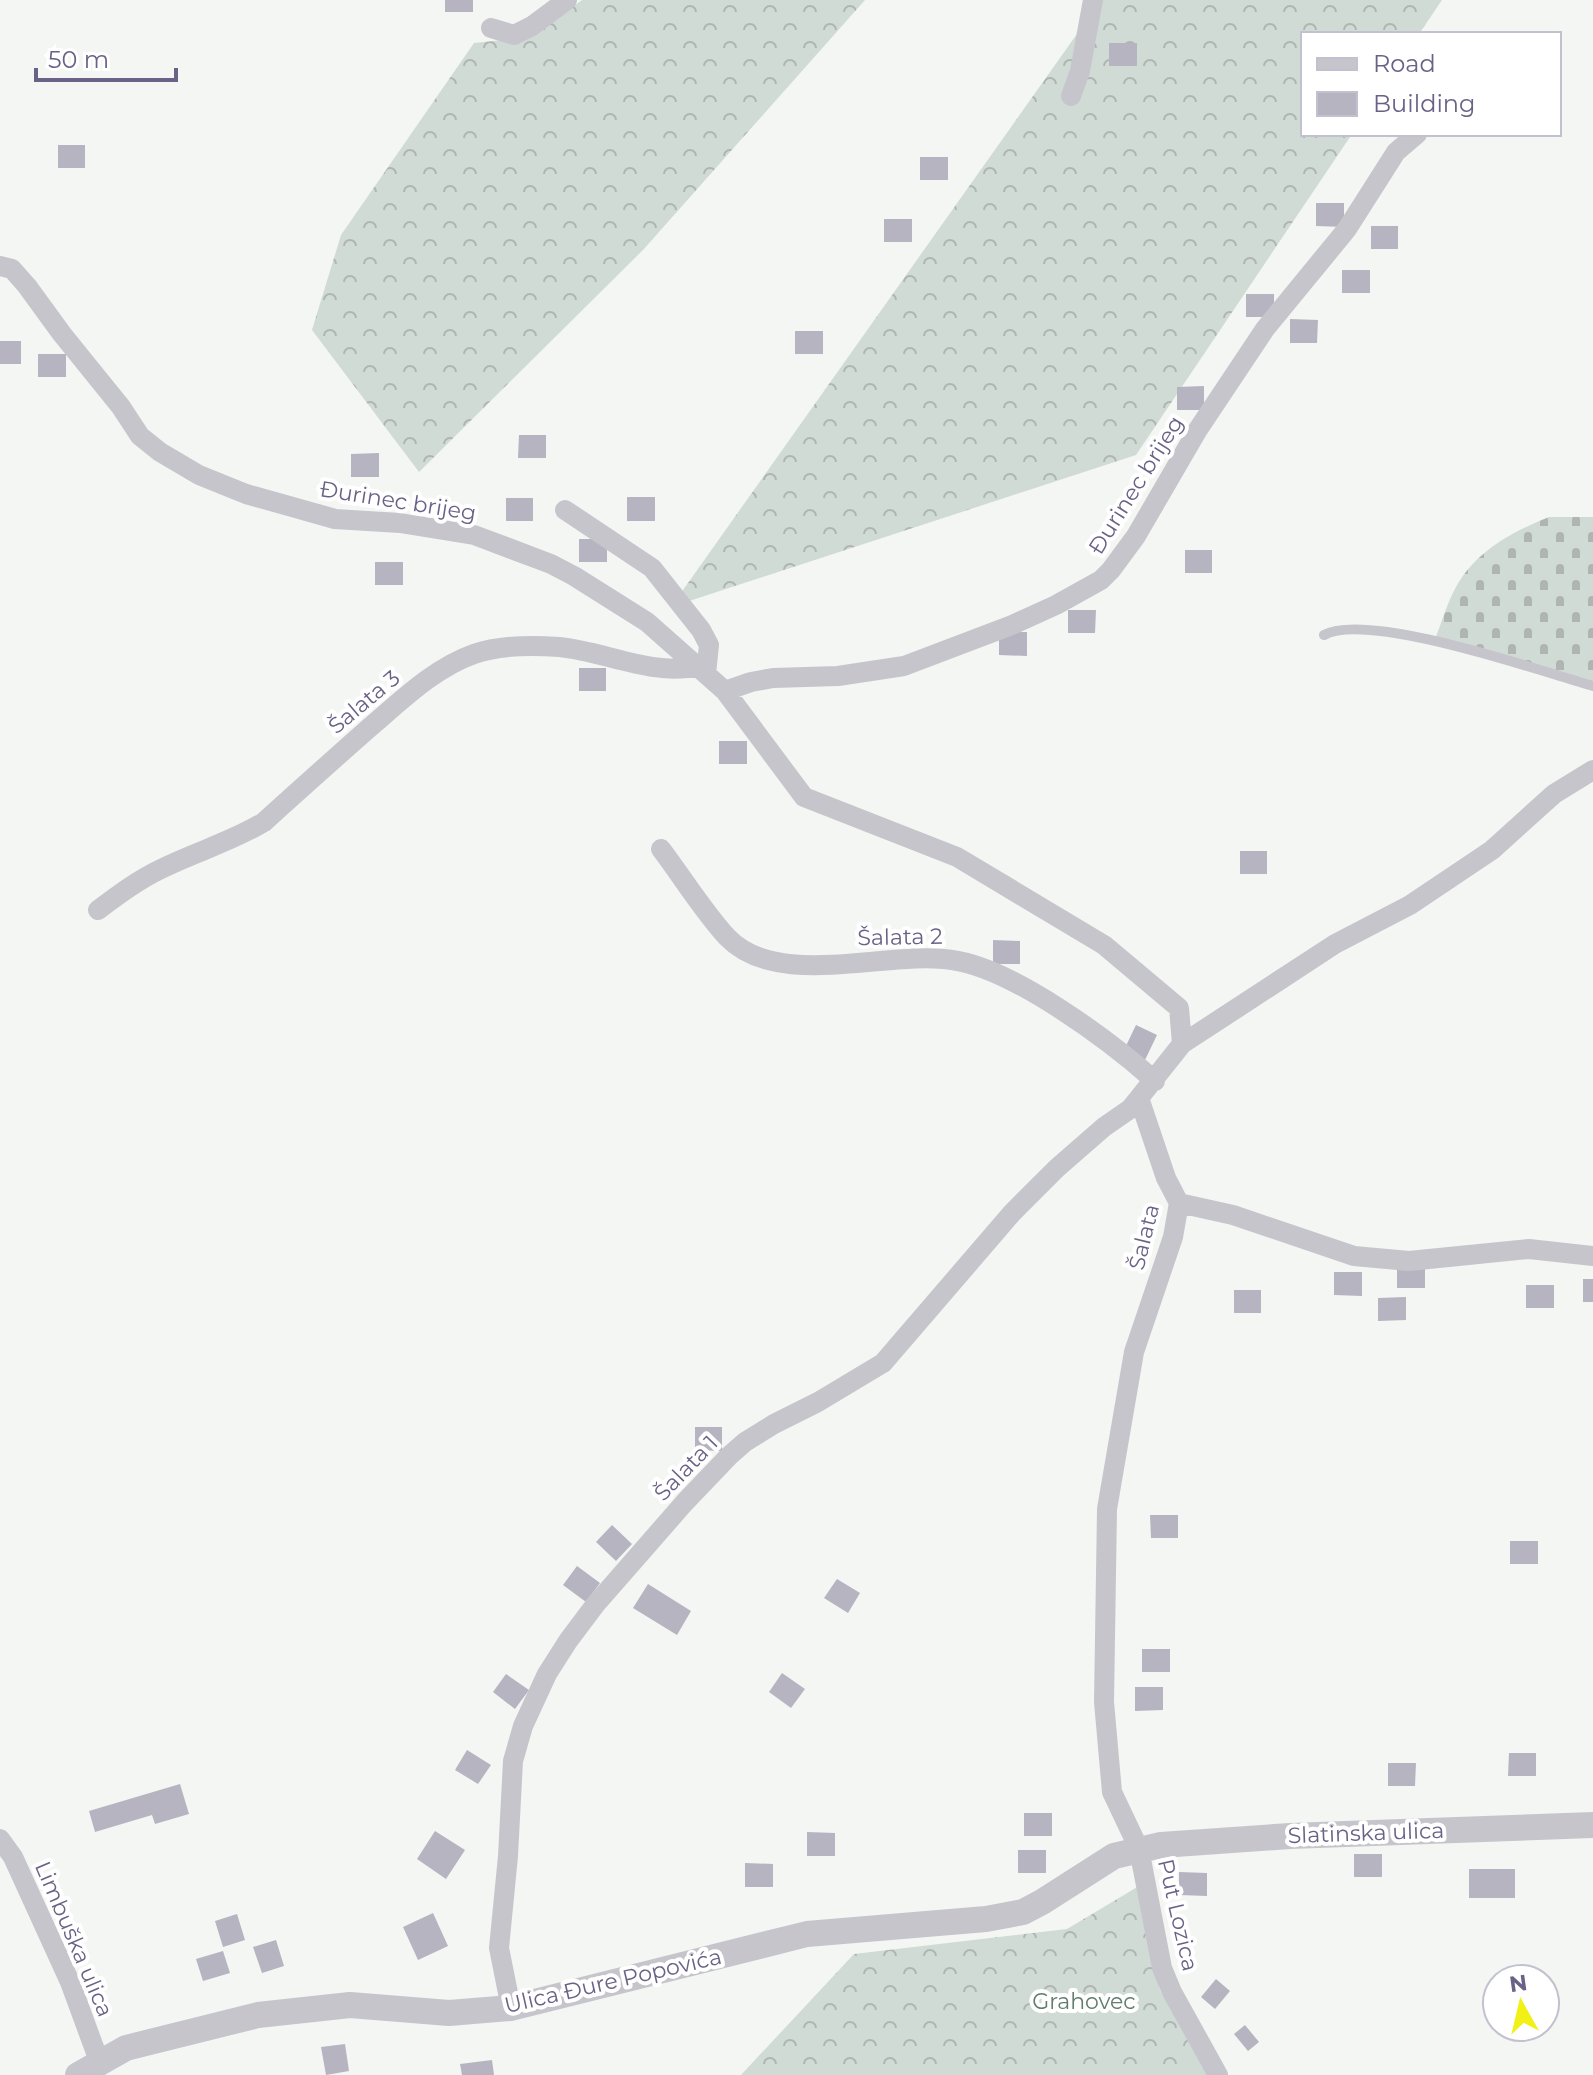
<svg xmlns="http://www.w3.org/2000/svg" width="1593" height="2075" font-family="Montserrat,sans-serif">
  <defs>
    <pattern id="forest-crowns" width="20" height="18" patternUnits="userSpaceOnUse" patternTransform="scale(2)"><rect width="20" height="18" fill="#d1dbd5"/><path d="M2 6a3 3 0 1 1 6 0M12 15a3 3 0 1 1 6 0" fill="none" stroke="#aeb5b2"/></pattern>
    <pattern id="cemetery-stones" width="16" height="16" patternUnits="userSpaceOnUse" patternTransform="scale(2)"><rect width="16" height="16" fill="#d1dbd5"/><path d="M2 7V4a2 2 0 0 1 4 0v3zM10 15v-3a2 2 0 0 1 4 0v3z" fill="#aeb5b2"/></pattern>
  </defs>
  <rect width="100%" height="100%" fill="#f3f6f2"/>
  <path fill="url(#forest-crowns)" d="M582,0H865L643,250L419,472L312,330L341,235L474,43L531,37Z
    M1101,0H1442L1419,34H1303V134H1352L1136,455L671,607Z
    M1139,1886L1160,1990L1207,2075H741L854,1954L1067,1929Z"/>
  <path fill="url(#cemetery-stones)" d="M1549,517H1593V681L1435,639C1442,622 1447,603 1456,587C1476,551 1512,532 1549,517Z"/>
  <path fill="#b6b4c0" d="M445,0H473V12H445Z
    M1109,43H1137V66H1109Z
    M58,145H85V168H58Z
    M920,157H948V180H920Z
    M1316,203H1344V227L1316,226Z
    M884,219H912V242H884Z
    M1371,226H1398V249H1371Z
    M1342,270H1370V293H1342Z
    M1246,294H1274V317H1246Z
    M1290,319L1318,320L1317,343H1290Z
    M795,331H823V354H795Z
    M0,341H21V364H0Z
    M38,354H66V377H38Z
    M1204,386V410H1177V387Z
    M519,435H546V458H518Z
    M379,453V477H351V454Z
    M627,497H655V521H627Z
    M506,498H533V521H506Z
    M579,539H607V562H579Z
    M1185,550H1212V573H1185Z
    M375,562H403V585H375Z
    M1068,610H1096L1095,633H1068Z
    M999,632H1027V656L999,655Z
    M579,668H606V691H579Z
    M719,741H747V764H719Z
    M1240,851H1267V874H1240Z
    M993,940L1020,941V964H993Z
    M1136,1025L1157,1035L1145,1060L1124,1050Z
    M1397,1265H1425V1288H1397Z
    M1334,1272H1362V1296L1334,1295Z
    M1583,1279H1593V1302H1583Z
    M1526,1285H1554V1308H1526Z
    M1234,1290H1261V1313H1234Z
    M1406,1297V1320L1378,1321V1298Z
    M695,1427H722V1451L695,1450Z
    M1150,1515H1178V1538H1151Z
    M612,1525L632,1544L616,1561L596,1542Z
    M1510,1541H1538V1564H1510Z
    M577,1566L600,1583L586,1602L563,1585Z
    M837,1579L860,1593L848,1613L824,1598Z
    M648,1584L691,1611L677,1635L633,1608Z
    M1142,1649H1170V1672H1142Z
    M782,1673L805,1689L791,1708L769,1692Z
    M506,1674L529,1690L515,1709L493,1692Z
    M1135,1687H1163V1710L1135,1711Z
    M467,1750L491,1765L478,1784L455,1770Z
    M1509,1753H1536V1776H1508Z
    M1388,1763H1416L1415,1786H1388Z
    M180,1784L189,1814L155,1824L152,1815L95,1832L89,1811Z
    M1024,1813H1052V1836H1024Z
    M435,1831L465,1850L446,1879L417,1859Z
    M807,1832L835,1833V1856H807Z
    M1018,1850H1046V1873H1018Z
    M1354,1854H1382V1877H1354Z
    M745,1863L773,1864V1887H745Z
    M1469,1869H1515V1898H1469Z
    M1179,1872L1207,1873V1896L1179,1895Z
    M433,1913L448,1946L418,1960L403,1927Z
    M237,1914L245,1940L223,1947L215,1921Z
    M276,1940L284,1966L262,1973L253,1947Z
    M223,1951L230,1973L203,1981L196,1959Z
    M1216,1979L1230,1991L1215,2009L1201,1997Z
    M1245,2025L1259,2042L1248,2051L1234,2034Z
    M345,2044L349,2071L326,2075L321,2047Z
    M492,2060L494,2075H462L460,2064Z"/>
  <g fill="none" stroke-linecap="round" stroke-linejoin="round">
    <path stroke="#c7c5cc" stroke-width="10" d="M1324,635C1368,611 1540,671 1593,686"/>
    <path stroke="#c7c5cc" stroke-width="20" d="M491,28L514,35L532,26L567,0
      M1071,96L1080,71L1093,0
      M0,266L12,269L27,286L62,334L121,407L140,436L160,452L199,475L246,494L335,519L400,523L474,535L551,564L574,576L647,622L725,691L804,797L957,857L1104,945L1179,1008L1182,1044
      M565,510L652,568L701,630L709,645L706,674
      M725,691L751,682L773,678L838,676L904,666L1012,625L1056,605L1101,580L1111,570L1136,536L1197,431L1265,329L1347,229L1396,152L1417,134
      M661,849C683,878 703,911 727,937C777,990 887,950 952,960C1012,968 1109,1040 1155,1081
      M98,910C118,895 138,880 161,869C195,852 231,842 264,822C299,790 334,759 369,728C401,701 434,668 474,654C500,645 532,645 559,647C604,651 653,677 698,666
      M1179,1203L1233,1215L1354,1256L1409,1261L1529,1249L1593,1256
      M0,1839L13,1857L70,1982L99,2061
      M511,2008L499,1948L508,1856L513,1761L523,1726L547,1674L568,1641L595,1605L685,1502L729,1456L745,1442L774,1424L818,1402L883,1363L1012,1213L1057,1168L1104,1127L1130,1109L1139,1098
      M1218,2075L1172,1992L1162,1968L1139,1849L1112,1792L1104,1702L1107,1509L1134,1352L1173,1237L1179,1203L1166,1178L1139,1098L1182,1044L1335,944L1410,905L1492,850L1554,794L1593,770"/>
    <path stroke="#c7c5cc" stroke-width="26" d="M78,2075L126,2048L258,2015L350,2005L449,2013L511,2008L807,1934L986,1919L1023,1912L1042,1902L1114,1856L1161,1845L1290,1836L1593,1825"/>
  </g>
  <g text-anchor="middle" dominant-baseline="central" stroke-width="8" stroke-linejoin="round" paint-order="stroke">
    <g font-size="22" fill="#6a6286" stroke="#fff">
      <text transform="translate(1136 485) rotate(-58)">Đurinec brijeg</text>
      <text transform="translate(398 501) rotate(9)">Đurinec brijeg</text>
      <text transform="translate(364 702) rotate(-40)">Šalata 3</text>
      <text transform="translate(900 937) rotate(-1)">Šalata 2</text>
      <text transform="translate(1144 1237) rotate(-76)">Šalata</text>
      <text transform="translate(686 1468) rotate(-46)">Šalata 1</text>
      <text transform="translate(1366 1833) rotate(-2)">Slatinska ulica</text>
      <text transform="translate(1178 1915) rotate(77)">Put Lozica</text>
      <text transform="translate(74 1939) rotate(67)">Limbuška ulica</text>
      <text transform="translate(613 1981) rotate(-13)">Ulica Đure Popovića</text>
    </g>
    <g font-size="22" fill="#627c71" stroke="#fff">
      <text x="1084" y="2001">Grahovec</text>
    </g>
  </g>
  <rect x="1301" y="32" width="260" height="104" fill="#ffffff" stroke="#c3c0cf" stroke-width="2"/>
  <rect x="1317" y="58" width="40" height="12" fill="#c7c5cc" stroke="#c3c0cf" stroke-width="2"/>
  <text x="1373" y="72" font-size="24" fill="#6a6286">Road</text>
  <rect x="1317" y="92" width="40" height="24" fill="#b6b4c0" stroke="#c3c0cf" stroke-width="2"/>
  <text x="1373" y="112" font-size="24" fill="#6a6286">Building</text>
  <g transform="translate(1521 2003) rotate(352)"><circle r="38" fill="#ffffff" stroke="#c3c0cf" stroke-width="2"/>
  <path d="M0-6L14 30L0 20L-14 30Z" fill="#f1f017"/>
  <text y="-12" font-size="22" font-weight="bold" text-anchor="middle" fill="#6a6286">N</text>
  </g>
  <path d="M36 68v12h140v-12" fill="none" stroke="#6a6286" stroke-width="4"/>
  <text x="48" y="68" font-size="24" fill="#6a6286" stroke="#ffffff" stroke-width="6" paint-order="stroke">50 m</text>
</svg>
